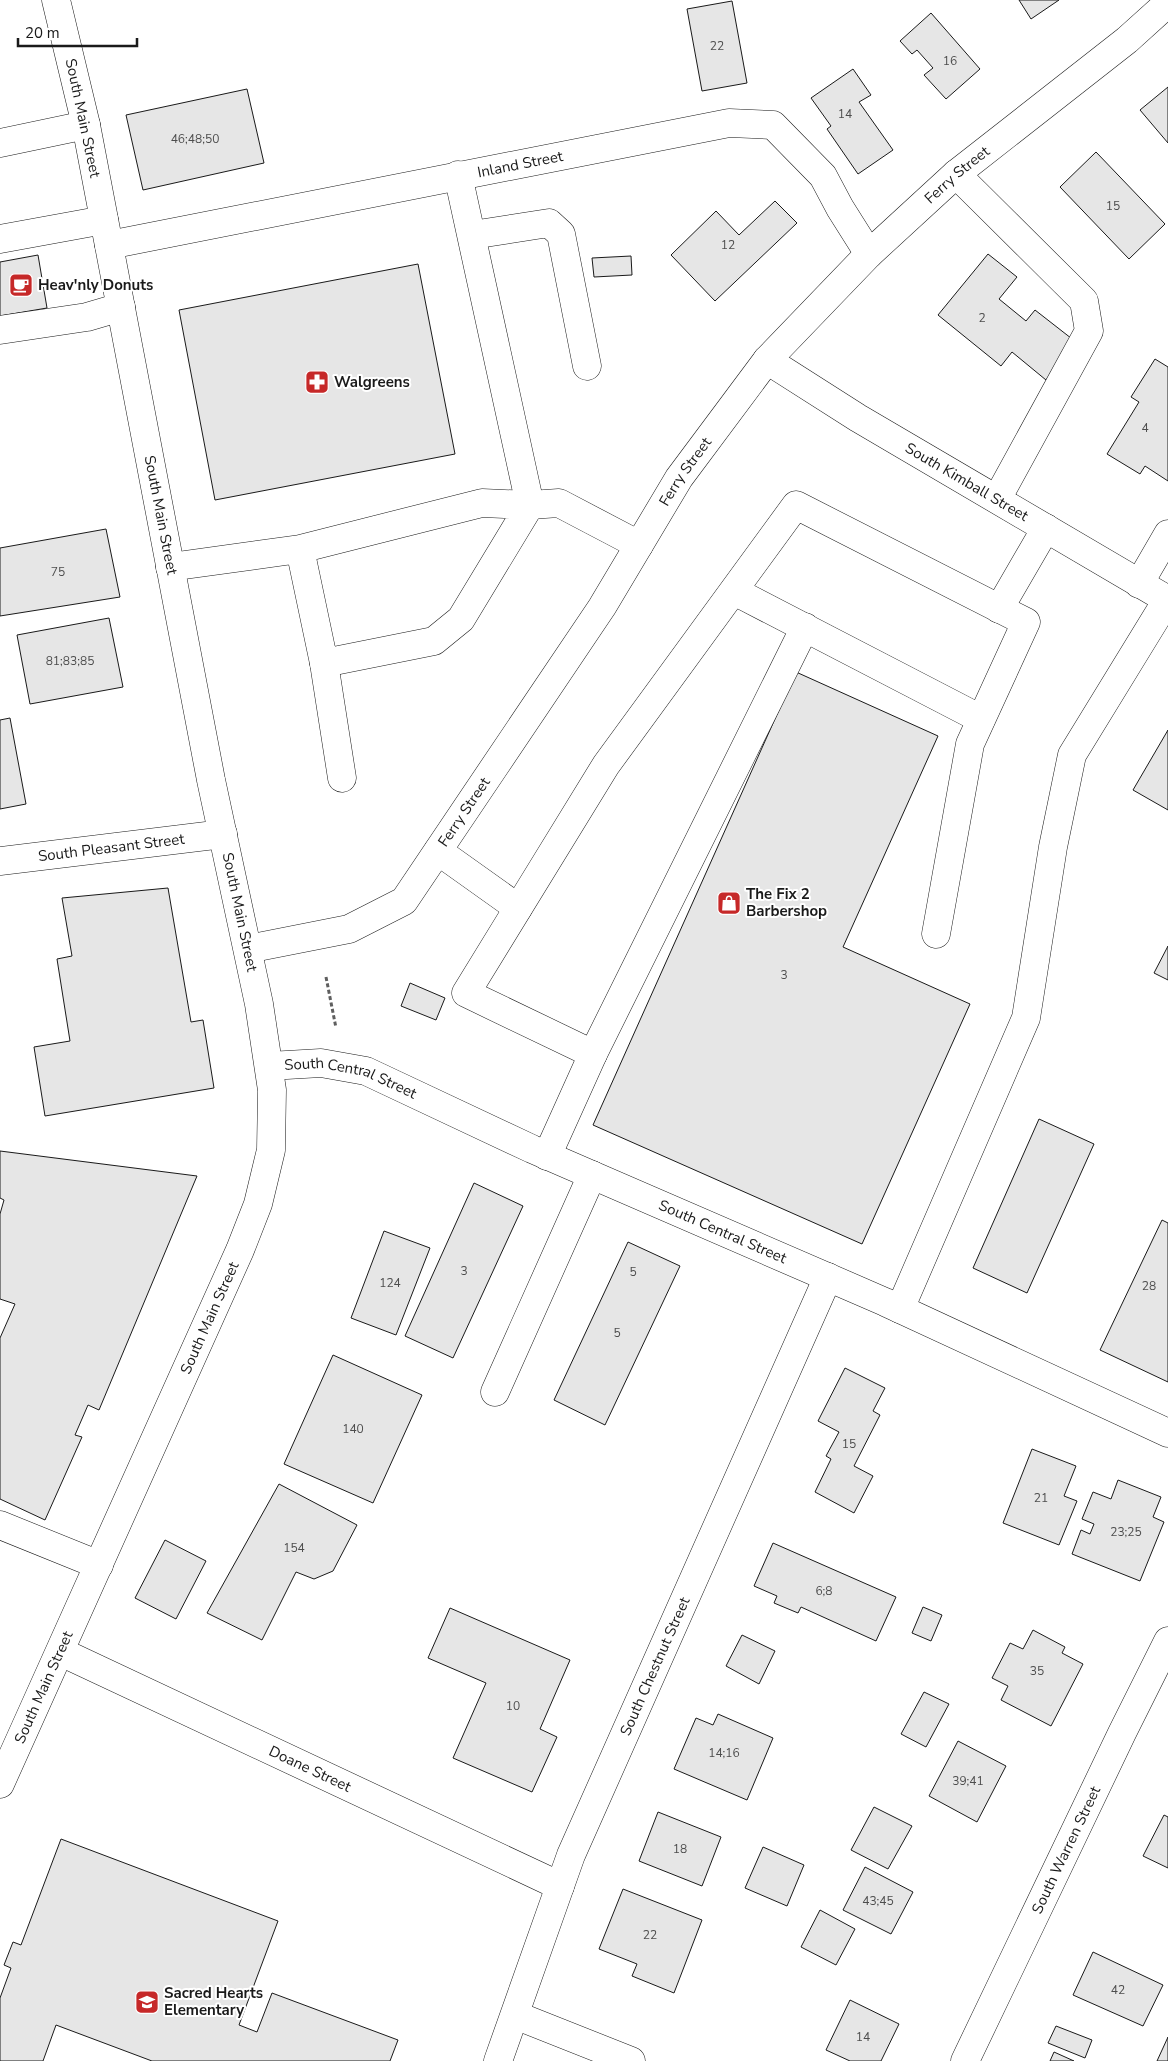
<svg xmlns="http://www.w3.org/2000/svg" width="1168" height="2061" font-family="'Nunito Sans',sans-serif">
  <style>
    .building { fill: #e6e6e6; stroke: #1a1a1a }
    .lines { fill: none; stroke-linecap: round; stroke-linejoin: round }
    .minor-casing { stroke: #1a1a1a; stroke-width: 29 }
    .major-casing { stroke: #1a1a1a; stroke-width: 29 }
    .path { stroke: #5f5f5f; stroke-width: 3; stroke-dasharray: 4 2.5; stroke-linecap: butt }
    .minor { stroke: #fff; stroke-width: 28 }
    .major { stroke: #fff; stroke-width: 28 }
    .labels { text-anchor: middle; stroke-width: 4; stroke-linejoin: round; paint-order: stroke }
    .number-label { font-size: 12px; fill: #4d4d4d }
    .street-label { font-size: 15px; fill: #1a1a1a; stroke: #fff }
    .poi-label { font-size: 15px; font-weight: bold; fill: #1a1a1a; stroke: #fff; text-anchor: start }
  </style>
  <rect width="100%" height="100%" fill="#fff"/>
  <path class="building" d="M 1019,0 L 1059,0 L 1031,19 Z
    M 732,1 L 747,83 L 702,91 L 687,9 Z
    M 931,13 L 980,69 L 946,99 L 924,75 L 933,68 L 917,50 L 912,54 L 900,41 Z
    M 853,69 L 871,95 L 859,102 L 893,150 L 858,174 L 827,129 L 831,126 L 811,98 Z
    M 1168,87 L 1168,143 L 1140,110 Z
    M 247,89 L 264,163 L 143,190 L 126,115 Z
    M 1096,152 L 1165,224 L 1129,259 L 1060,187 Z
    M 775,201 L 797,223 L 715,301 L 671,255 L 716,211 L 739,235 Z
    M 988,254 L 1017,277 L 999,299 L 1026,321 L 1035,310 L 1076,342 L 1046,380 L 1012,352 L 1001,366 L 938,315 Z
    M 38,255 L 47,308 L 0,316 L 0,262 Z
    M 631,256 L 632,275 L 594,277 L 592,258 Z
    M 418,264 L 455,454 L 215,500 L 179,310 Z
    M 1155,359 L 1168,367 L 1168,481 L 1145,466 L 1140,474 L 1107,454 L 1139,402 L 1131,397 Z
    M 106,529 L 120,597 L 0,616 L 0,548 Z
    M 109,618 L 123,687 L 30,704 L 17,635 Z
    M 796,672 L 938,736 L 843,947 L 970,1004 L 862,1244 L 593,1125 Z
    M 10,718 L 26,804 L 0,809 L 0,720 Z
    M 1168,730 L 1168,810 L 1133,790 Z
    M 168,888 L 191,1022 L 203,1020 L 214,1088 L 45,1116 L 34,1047 L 70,1041 L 57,959 L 72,956 L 62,898 Z
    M 1168,946 L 1168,980 L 1154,973 Z
    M 410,983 L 445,998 L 436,1020 L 401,1006 Z
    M 1039,1119 L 1094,1144 L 1027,1293 L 973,1268 Z
    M 0,1151 L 197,1176 L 99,1410 L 88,1405 L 75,1435 L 82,1437 L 45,1520 L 0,1499 L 0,1338 L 15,1304 L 0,1299 L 0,1214 L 4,1200 L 0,1198 Z
    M 474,1183 L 523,1206 L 453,1358 L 405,1336 Z
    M 1162,1220 L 1168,1223 L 1168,1382 L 1100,1350 Z
    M 384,1231 L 430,1248 L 396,1335 L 351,1318 Z
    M 628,1242 L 680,1266 L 605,1425 L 554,1400 Z
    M 333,1355 L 422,1395 L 373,1503 L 284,1464 Z
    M 845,1368 L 885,1388 L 873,1411 L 880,1415 L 854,1466 L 873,1476 L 854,1513 L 815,1492 L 831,1459 L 826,1456 L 839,1432 L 818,1421 Z
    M 1032,1449 L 1076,1466 L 1064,1496 L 1077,1501 L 1059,1545 L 1003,1523 Z
    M 1118,1480 L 1161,1497 L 1153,1517 L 1164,1522 L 1140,1581 L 1072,1554 L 1081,1530 L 1090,1534 L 1094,1524 L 1082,1519 L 1093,1492 L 1111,1499 Z
    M 279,1484 L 357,1525 L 333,1571 L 314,1579 L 296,1572 L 262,1640 L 207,1613 Z
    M 165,1540 L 206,1561 L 176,1619 L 135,1598 Z
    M 773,1543 L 896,1597 L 876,1641 L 801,1607 L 798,1613 L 774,1603 L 777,1596 L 754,1586 Z
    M 923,1607 L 942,1615 L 931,1641 L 912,1633 Z
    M 450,1608 L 570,1660 L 540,1729 L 557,1737 L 532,1792 L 453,1758 L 486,1683 L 428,1658 Z
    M 1033,1630 L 1065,1647 L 1062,1653 L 1083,1664 L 1051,1726 L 1001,1700 L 1008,1686 L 992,1678 L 1010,1643 L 1023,1649 Z
    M 742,1635 L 775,1651 L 759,1684 L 726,1666 Z
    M 924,1692 L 949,1704 L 926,1747 L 901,1734 Z
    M 718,1714 L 773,1738 L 747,1800 L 674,1769 L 696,1718 L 713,1725 Z
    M 958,1741 L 1006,1766 L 977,1822 L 929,1796 Z
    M 874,1807 L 912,1826 L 888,1869 L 851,1850 Z
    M 658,1812 L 721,1837 L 702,1886 L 639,1861 Z
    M 1164,1815 L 1168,1817 L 1168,1868 L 1143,1856 Z
    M 61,1839 L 278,1921 L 239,2025 L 257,2032 L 272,1993 L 398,2040 L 390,2061 L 152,2061 L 56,2025 L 43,2061 L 0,2061 L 0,1998 L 11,1968 L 4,1965 L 13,1942 L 21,1945 Z
    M 763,1847 L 804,1865 L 787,1906 L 745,1888 Z
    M 865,1867 L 913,1892 L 891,1934 L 843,1910 Z
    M 623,1889 L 702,1920 L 674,1993 L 632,1976 L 637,1964 L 599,1949 Z
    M 820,1910 L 855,1929 L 836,1965 L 801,1947 Z
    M 1093,1952 L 1163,1985 L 1143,2026 L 1073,1995 Z
    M 850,2000 L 899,2024 L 881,2061 L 850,2061 L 826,2050 Z
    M 1056,2026 L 1092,2040 L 1085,2058 L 1048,2043 Z
    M 1168,2037 L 1168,2061 L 1157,2061 Z
    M 1054,2052 L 1074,2061 L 1050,2061 Z"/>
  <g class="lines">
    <g class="minor-casing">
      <g id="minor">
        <path d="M 0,143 L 86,125"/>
        <path d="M 956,174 L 1084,301 L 1089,331 L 997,499"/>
        <path d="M 458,175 L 530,505 L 559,503 L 639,545"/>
        <path d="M 472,235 L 549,223 L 561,234 L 587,366"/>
        <path d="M 0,239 L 104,220"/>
        <path id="s1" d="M 109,245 L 729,123 L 773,125 L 823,176 L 840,208 L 869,254"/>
        <path d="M 0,330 L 87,317 L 121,307"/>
        <path id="s2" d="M 767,360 L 858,418 L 1168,600"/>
        <path d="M 170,567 L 300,549 L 324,663 L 434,641 L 461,619 L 530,505 L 482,503 L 300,549"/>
        <path d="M 1139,584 L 1168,534"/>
        <path d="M 734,591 L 981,719"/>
        <path d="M 999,609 L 1046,528"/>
        <path d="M 805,627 L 593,1054 L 466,993 L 606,765 L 796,505 L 1026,622 L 970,744 L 936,934"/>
        <path d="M 324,663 L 342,778"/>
        <path d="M 438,851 L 518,908"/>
        <path id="s3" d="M 0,861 L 223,834"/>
        <path id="s4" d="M 248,949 L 349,929 L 404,901 L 602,607 L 679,478 L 767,360 L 869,254 L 956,174 L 1127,40 L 1168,3"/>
        <path id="s5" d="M 269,1066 L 321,1063 L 366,1071 L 532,1149 L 885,1302 L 1168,1433"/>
        <path d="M 547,1156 L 593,1054"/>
        <path d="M 900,1309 L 1026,1018 L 1053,847 L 1072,755 L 1167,600"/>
        <path d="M 495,1392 L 592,1175"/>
        <path d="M 0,1525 L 99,1565"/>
        <path id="s6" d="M 61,1652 L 560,1886"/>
        <path d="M 515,2015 L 631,2061"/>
        <path id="s7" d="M 498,2061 L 571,1855 L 828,1277"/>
        <path id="s8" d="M 965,2061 L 1122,1733 L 1168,1641"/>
      </g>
    </g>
    <g class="major-casing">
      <g id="major">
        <path id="s9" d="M 0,1784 L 240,1250 L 258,1204 L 271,1150 L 272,1090 L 259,1004 L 211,780 L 86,125 L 56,0"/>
      </g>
    </g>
    <path class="path" d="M 326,977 L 336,1028"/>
    <use href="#minor" class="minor"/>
    <use href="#major" class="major"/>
  </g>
  <defs>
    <g id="cafe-square" transform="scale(1.25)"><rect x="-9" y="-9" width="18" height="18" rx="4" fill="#c62828" stroke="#fff"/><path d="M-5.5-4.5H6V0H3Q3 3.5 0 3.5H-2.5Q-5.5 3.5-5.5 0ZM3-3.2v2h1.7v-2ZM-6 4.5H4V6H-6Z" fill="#fff"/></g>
    <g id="pharmacy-square" transform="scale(1.25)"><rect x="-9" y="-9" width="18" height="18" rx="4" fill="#c62828" stroke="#fff"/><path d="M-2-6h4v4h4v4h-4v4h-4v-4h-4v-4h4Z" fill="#fff"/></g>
    <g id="shop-square" transform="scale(1.25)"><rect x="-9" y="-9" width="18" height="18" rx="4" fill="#c62828" stroke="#fff"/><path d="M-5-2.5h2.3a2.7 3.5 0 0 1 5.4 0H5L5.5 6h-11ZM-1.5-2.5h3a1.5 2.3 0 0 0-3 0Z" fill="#fff"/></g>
    <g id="school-square" transform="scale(1.25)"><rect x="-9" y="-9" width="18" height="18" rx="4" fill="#c62828" stroke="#fff"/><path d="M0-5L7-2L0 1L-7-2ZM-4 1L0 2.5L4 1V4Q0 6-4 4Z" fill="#fff"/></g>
  </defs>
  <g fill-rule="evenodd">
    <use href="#cafe-square" x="21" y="285"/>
    <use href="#pharmacy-square" x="317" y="382"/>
    <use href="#shop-square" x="729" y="903"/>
    <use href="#school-square" x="147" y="2002"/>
  </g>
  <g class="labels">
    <g class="number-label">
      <text x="717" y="50">22</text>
      <text x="950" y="65">16</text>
      <text x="845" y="118">14</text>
      <text x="195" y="143">46;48;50</text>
      <text x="1113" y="210">15</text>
      <text x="728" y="249">12</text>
      <text x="982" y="322">2</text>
      <text x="1145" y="432">4</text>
      <text x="58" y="576">75</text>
      <text x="70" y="665">81;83;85</text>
      <text x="784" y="979">3</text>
      <text x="464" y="1275">3</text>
      <text x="633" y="1276">5</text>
      <text x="390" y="1287">124</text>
      <text x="1149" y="1290">28</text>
      <text x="617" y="1337">5</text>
      <text x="353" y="1433">140</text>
      <text x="849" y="1448">15</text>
      <text x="1041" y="1502">21</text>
      <text x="1126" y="1536">23;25</text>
      <text x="294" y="1552">154</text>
      <text x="824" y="1595">6;8</text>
      <text x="1037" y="1675">35</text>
      <text x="513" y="1710">10</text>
      <text x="724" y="1757">14;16</text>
      <text x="968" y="1785">39;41</text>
      <text x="680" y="1853">18</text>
      <text x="878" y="1905">43;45</text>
      <text x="650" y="1939">22</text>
      <text x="1118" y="1994">42</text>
      <text x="863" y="2041">14</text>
    </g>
    <g class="street-label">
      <text transform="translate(83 118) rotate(78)" y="5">South Main Street</text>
      <text dy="5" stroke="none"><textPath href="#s1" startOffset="419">Inland Street</textPath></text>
      <text dy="5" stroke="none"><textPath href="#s4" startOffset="1082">Ferry Street</textPath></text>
      <text dy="5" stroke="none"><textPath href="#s4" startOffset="678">Ferry Street</textPath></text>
      <text dy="5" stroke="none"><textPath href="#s2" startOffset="234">South Kimball Street</textPath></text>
      <text transform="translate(161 515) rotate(79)" y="5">South Main Street</text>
      <text dy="5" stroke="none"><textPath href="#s4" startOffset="272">Ferry Street</textPath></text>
      <text dy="5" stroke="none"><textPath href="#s3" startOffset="112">South Pleasant Street</textPath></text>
      <text transform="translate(240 912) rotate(78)" y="5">South Main Street</text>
      <text dy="5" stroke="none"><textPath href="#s5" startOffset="84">South Central Street</textPath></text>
      <text dy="5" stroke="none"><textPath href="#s5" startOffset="489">South Central Street</textPath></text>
      <text dy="5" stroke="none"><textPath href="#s9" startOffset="511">South Main Street</textPath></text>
      <text dy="5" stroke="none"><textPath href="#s7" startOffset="425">South Chestnut Street</textPath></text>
      <text dy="5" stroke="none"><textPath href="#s9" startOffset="106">South Main Street</textPath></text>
      <text dy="5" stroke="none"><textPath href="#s6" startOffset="275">Doane Street</textPath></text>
      <text dy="5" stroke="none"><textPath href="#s8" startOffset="234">South Warren Street</textPath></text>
    </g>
    <g class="poi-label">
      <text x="38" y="290">Heav'nly Donuts</text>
      <text x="334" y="387">Walgreens</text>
      <text x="746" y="899">The Fix 2<tspan x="746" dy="17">Barbershop</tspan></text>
      <text x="164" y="1998">Sacred Hearts<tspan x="164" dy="17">Elementary</tspan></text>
    </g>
  </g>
  <path d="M18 38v8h119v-8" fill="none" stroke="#1a1a1a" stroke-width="2.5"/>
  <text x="25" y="38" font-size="15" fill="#1a1a1a" stroke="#ffffff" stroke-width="4" paint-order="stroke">20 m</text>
</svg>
